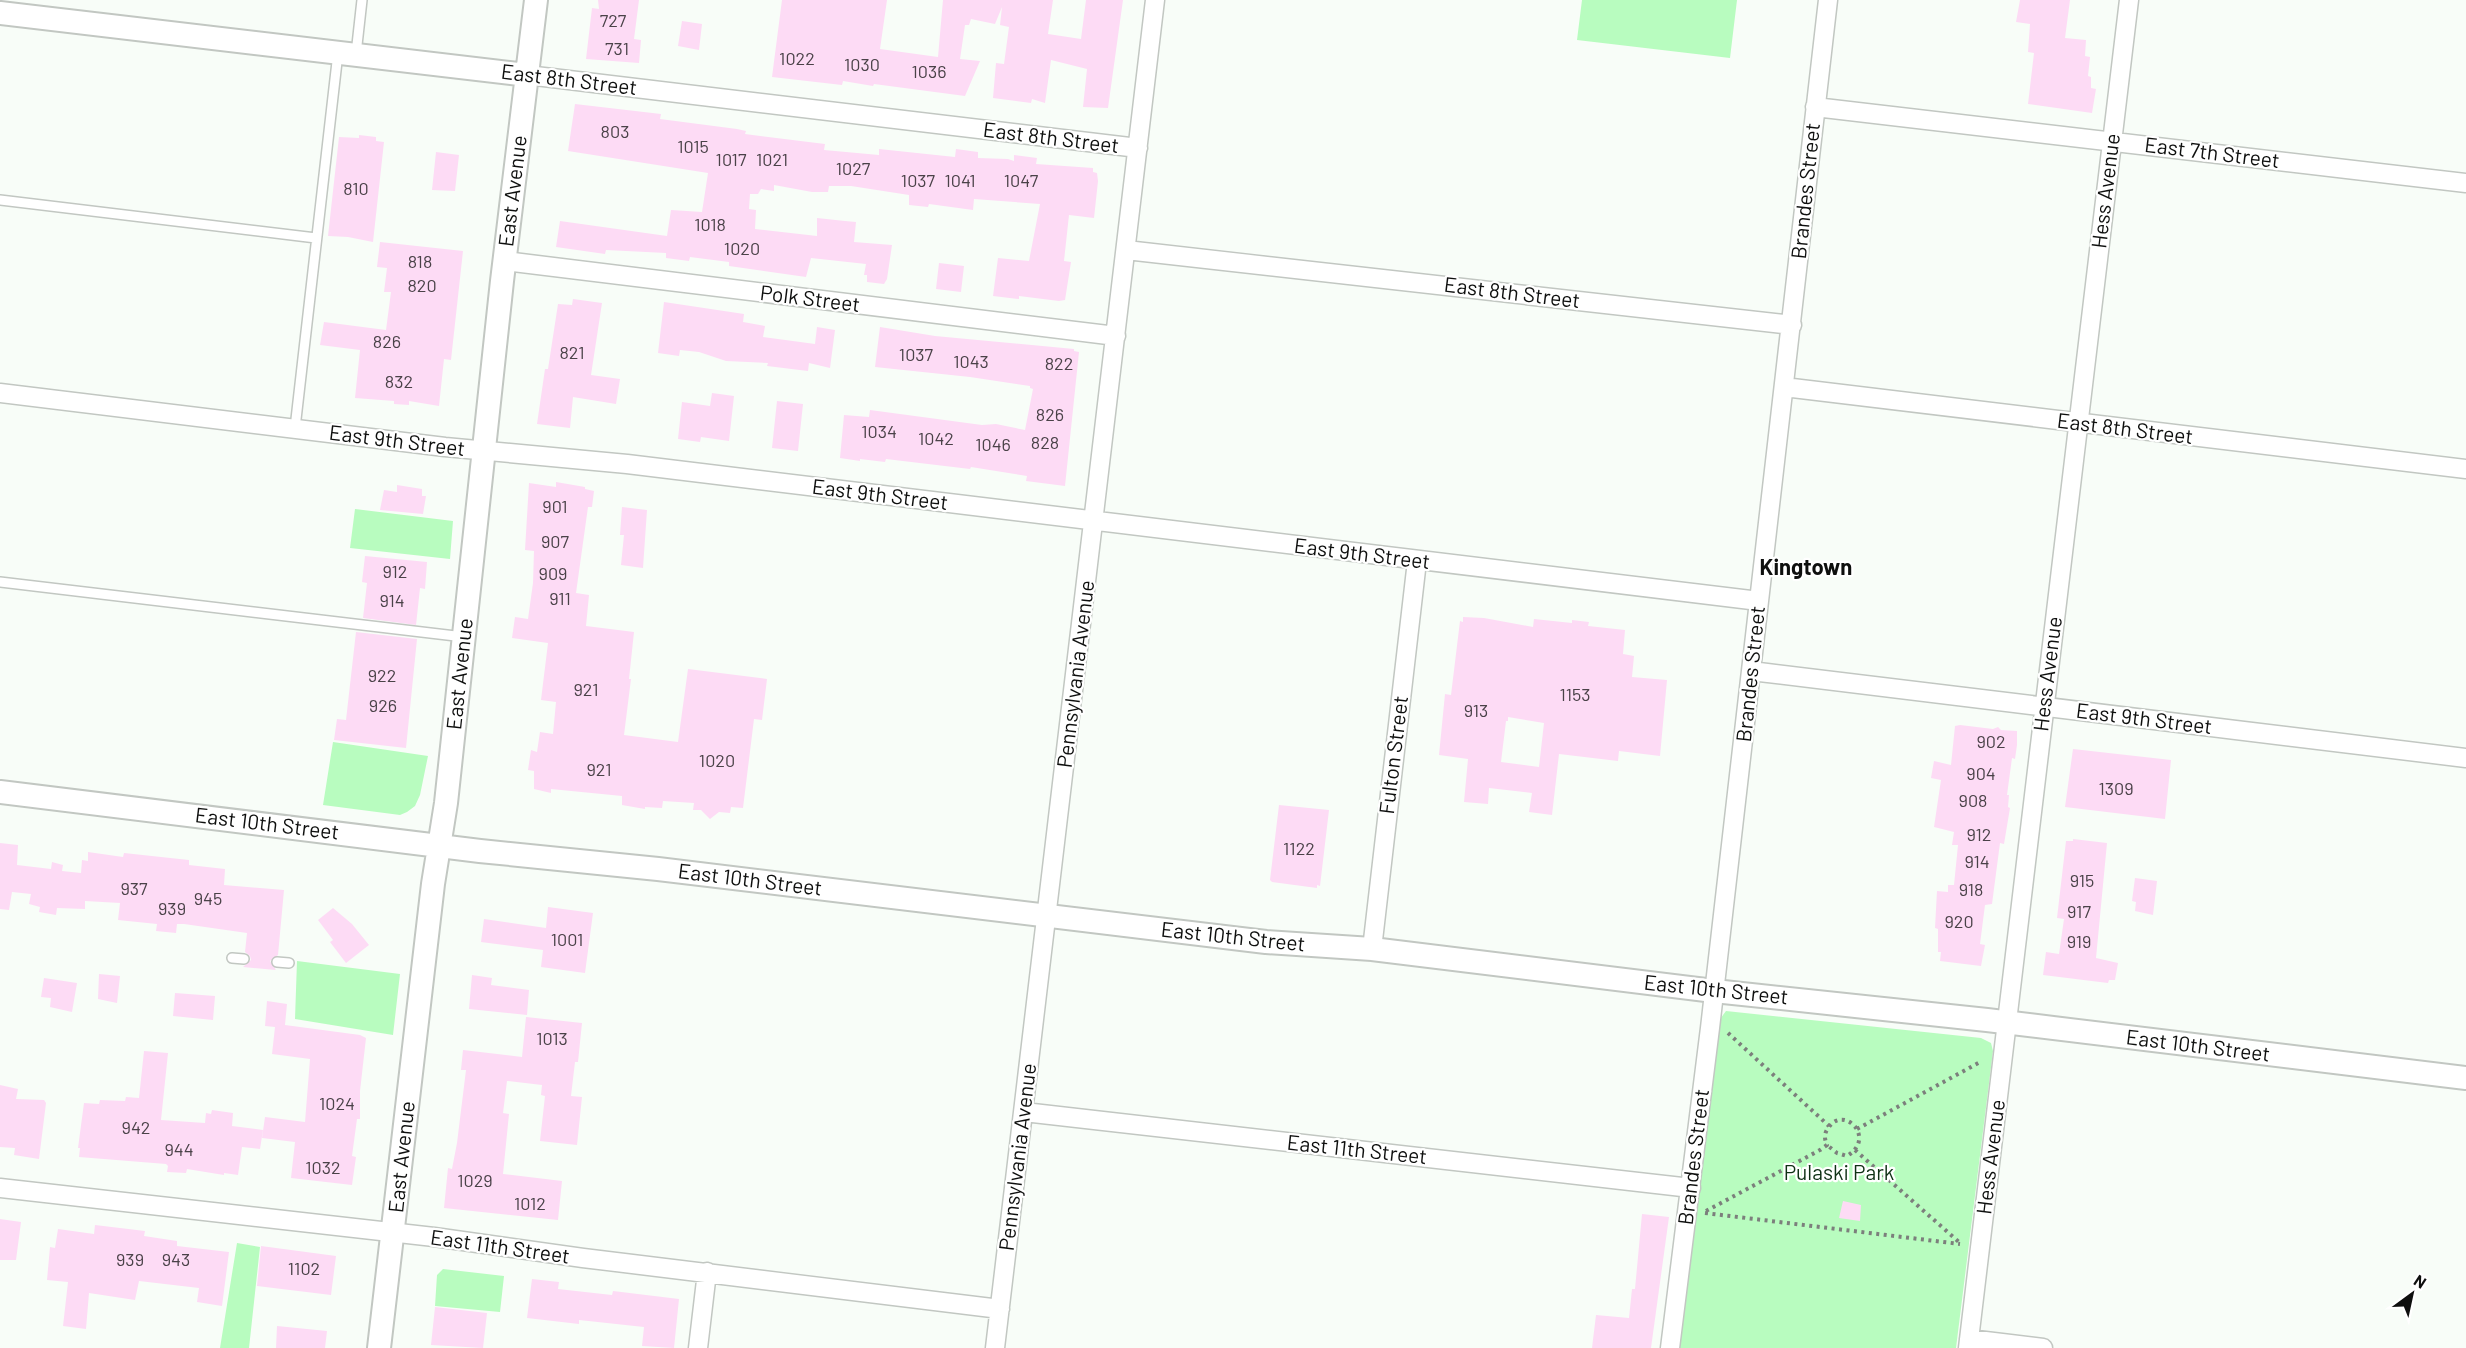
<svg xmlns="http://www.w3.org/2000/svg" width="2466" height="1348" font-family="Barlow,sans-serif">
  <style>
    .green { fill: #b8fcbf }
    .building { fill: #fddbf5; fill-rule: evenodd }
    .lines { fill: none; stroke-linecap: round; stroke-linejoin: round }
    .service-casing { stroke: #c2c7c2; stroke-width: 12 }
    .minor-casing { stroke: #c2c7c2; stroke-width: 21 }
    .tertiary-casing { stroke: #c2c7c2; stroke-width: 26 }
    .path { stroke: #7c7f7c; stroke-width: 4; stroke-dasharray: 3 4.5; stroke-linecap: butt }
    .service { stroke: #fff; stroke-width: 9 }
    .minor { stroke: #fff; stroke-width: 18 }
    .tertiary { stroke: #fff; stroke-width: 22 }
    .labels { text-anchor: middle; stroke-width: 4.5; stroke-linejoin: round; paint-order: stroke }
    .number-label { font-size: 18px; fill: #4a4248 }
    .street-label { font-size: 21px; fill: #0e0f0e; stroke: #fff }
    .park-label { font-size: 21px; fill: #0f3115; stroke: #fff }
    .neighbourhood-label { font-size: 22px; font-weight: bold; fill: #0e0f0e; stroke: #fff }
  </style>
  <rect width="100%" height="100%" fill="#f8fdf8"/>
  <path class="green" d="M 1582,0 L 1737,0 L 1730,58 L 1577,40 Z
    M 355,509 L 453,521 L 450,559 L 350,548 Z
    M 333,742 L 428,756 L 420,795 L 415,806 L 407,812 L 400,815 L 323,805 Z
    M 297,961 L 400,974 L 393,1035 L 295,1019 Z
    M 1726,1011 L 1981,1038 L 1991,1043 L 1993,1051 L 1956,1348 L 1679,1348 L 1720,1019 Z
    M 237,1243 L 260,1247 L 249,1348 L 220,1348 Z
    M 443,1269 L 504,1276 L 500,1312 L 435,1306 L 437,1275 Z"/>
  <path class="building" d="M 598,0 L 639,0 L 634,39 L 641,40 L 639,63 L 586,59 L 592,8 L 599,9 Z
    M 782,0 L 887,0 L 880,49 L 938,57 L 943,0 L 1053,0 L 1048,34 L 1081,39 L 1086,0 L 1123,0 L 1108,108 L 1083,107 L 1087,69 L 1051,60 L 1045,103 L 1032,99 L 1031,103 L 993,98 L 996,63 L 1004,64 L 1009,27 L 1000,25 L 1002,7 L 995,24 L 971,19 L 969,25 L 965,25 L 960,59 L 980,61 L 965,96 L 874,84 L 873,86 L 843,81 L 842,85 L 772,77 Z
    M 2020,0 L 2070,0 L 2065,38 L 2086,40 L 2085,56 L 2090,57 L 2088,76 L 2091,77 L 2091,88 L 2096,89 L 2092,113 L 2028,104 L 2034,53 L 2028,52 L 2030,24 L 2016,22 Z
    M 682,21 L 702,24 L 699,50 L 678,46 Z
    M 575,104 L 661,114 L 660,119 L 737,129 L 746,131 L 745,134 L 825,144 L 824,150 L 879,155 L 879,149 L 955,157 L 956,149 L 978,152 L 978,158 L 1008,159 L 1014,161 L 1014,155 L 1037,158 L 1036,164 L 1093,168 L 1093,172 L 1097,173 L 1098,181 L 1094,218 L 1069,215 L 1064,261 L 1071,262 L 1065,300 L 1059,301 L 1019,296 L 1019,299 L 993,296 L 998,258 L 1029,261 L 1040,204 L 974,199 L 973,210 L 929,204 L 928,207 L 909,205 L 909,195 L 851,186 L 829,186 L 828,192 L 812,192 L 774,185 L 774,191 L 761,189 L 758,194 L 750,194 L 749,209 L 756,210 L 755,229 L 817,236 L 817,218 L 845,221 L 856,222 L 854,242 L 892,245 L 887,279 L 884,284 L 867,282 L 867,275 L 864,275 L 866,264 L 811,258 L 806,277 L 729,266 L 729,262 L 690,257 L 689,261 L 666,258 L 666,253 L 606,250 L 605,254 L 556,247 L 560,221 L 667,236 L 671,210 L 702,212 L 708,173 L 568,151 Z
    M 359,135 L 376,137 L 376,141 L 384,142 L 373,242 L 348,237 L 328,236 L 339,137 L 359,138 Z
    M 436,152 L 459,155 L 455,191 L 432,190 Z
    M 380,242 L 463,251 L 451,360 L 444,359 L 439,406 L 409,401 L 409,405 L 394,404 L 394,401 L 355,398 L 360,350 L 320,345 L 324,322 L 386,330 L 391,292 L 384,292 L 387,268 L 377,267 Z
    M 939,263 L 964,266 L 961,292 L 936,289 Z
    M 573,299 L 602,303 L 591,375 L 620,379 L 616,404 L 573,397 L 570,428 L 537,424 L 545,369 L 548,369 L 558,304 L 572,305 Z
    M 664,302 L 744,314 L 743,322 L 765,326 L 763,337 L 815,344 L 817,327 L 835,330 L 830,368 L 809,363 L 808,371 L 767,366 L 768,363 L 726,361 L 699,352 L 680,350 L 679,356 L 658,353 Z
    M 880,327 L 935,336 L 1074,349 L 1074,351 L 1079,352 L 1065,486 L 1026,481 L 1027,476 L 971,467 L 970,469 L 886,459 L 885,462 L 860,459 L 860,461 L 840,458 L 844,415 L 869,417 L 870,410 L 982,425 L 996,424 L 1025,430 L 1033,389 L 1030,388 L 1030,386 L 970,377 L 875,367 Z
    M 712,393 L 734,396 L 729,441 L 701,437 L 700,442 L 678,439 L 682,402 L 710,406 Z
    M 777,401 L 803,404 L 798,451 L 772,448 Z
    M 556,482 L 585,487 L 585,489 L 594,491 L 592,507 L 588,507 L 576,593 L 589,595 L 586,626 L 634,632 L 629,679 L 631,679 L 624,735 L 678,742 L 688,669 L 767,679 L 762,720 L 754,719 L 743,808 L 731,807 L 730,813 L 719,812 L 710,819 L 701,810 L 693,810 L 694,803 L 663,801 L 662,808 L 645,807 L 645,809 L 622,805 L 622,796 L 551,789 L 551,793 L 534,789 L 534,771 L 528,770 L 531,750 L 537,752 L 540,732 L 553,734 L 556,702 L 541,700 L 548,643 L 512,638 L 515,617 L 528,619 L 533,583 L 534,551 L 525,550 L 529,483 L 556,487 Z
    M 397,485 L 422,489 L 422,496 L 426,496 L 423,514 L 380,510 L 384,490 L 397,492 Z
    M 622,507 L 647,510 L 643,568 L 621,565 L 624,535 L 620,535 Z
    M 365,556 L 427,562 L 425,589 L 420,588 L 416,625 L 363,618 L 367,583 L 362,582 Z
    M 1463,617 L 1484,618 L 1533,627 L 1534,619 L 1572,623 L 1572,620 L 1589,622 L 1588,626 L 1625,630 L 1623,654 L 1634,656 L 1632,677 L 1667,680 L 1660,756 L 1619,751 L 1618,761 L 1559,754 L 1552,815 L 1529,812 L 1532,793 L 1489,788 L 1488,804 L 1464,802 L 1468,759 L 1439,755 L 1445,694 L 1451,695 L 1460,621 L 1463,622 ZM 1508,717 L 1544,723 L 1539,767 L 1501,762 L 1506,721 L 1508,721 Z
    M 356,632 L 417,639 L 406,748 L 334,740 L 337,719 L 346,720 Z
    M 1960,725 L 1993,729 L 1998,727 L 2001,730 L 2017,731 L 2017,745 L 2015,759 L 2012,758 L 2007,795 L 2009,795 L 2008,807 L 2010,808 L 2004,844 L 2000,843 L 1992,904 L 1985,905 L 1980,944 L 1985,945 L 1981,966 L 1940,961 L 1941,952 L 1938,952 L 1938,929 L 1935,928 L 1937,891 L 1948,892 L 1948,885 L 1954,885 L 1958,845 L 1952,845 L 1954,832 L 1934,827 L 1941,780 L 1931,778 L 1934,761 L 1951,765 L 1955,726 Z
    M 2073,749 L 2171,760 L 2165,819 L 2065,807 Z
    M 1279,805 L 1329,810 L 1320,886 L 1317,885 L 1317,888 L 1272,882 L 1270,880 Z
    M 2073,839 L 2107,843 L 2096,958 L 2118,963 L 2115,980 L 2109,980 L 2108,983 L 2043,975 L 2046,952 L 2059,954 L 2064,919 L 2057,918 L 2066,841 L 2073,841 Z
    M 0,843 L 18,845 L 17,865 L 51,869 L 52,862 L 63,865 L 62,871 L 81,873 L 82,860 L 88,861 L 88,852 L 123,857 L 124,853 L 189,860 L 189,865 L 225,869 L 224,885 L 284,890 L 278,955 L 270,961 L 276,970 L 243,967 L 251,960 L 250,956 L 245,952 L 247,933 L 184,924 L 177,924 L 176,933 L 156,931 L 157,924 L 118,920 L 120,903 L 85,901 L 85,909 L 57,908 L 56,915 L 39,912 L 40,907 L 29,904 L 31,894 L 12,892 L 9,910 L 0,909 Z
    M 2135,878 L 2157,881 L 2153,915 L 2135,911 L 2136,902 L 2132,901 Z
    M 548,907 L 593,913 L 585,973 L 541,967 L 543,950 L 481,942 L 484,919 L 546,928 Z
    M 333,908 L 352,924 L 369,945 L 346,963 L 330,942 L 333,940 L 318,920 Z
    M 99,974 L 120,976 L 117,1003 L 98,999 Z
    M 472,975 L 492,978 L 491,985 L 529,990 L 527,1015 L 469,1009 Z
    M 44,978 L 77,983 L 72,1012 L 50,1007 L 51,998 L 41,997 Z
    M 175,993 L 215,996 L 213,1020 L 173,1016 Z
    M 267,1001 L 287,1004 L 285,1025 L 360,1035 L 366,1038 L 360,1091 L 360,1119 L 357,1119 L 352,1156 L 356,1157 L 352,1185 L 291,1178 L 295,1142 L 262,1138 L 265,1117 L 305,1122 L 310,1059 L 272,1054 L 275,1027 L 265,1026 Z
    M 526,1017 L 582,1023 L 578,1062 L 575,1062 L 571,1096 L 582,1097 L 577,1145 L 540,1141 L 545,1096 L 541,1095 L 542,1085 L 507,1081 L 503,1113 L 509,1114 L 503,1174 L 562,1181 L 558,1220 L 444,1208 L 448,1168 L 452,1169 L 457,1143 L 466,1070 L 461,1070 L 463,1050 L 522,1057 Z
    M 144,1051 L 168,1053 L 161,1120 L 205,1123 L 206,1113 L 211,1114 L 212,1110 L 233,1113 L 232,1126 L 263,1130 L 260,1149 L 242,1147 L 238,1175 L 224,1173 L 224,1175 L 187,1169 L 186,1173 L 167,1172 L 168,1166 L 166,1164 L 79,1157 L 80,1148 L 78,1148 L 84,1103 L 99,1104 L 100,1100 L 125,1101 L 126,1097 L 139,1098 Z
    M 0,1085 L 18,1089 L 16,1099 L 44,1100 L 46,1103 L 39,1159 L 14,1155 L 15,1148 L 0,1147 Z
    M 1843,1201 L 1861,1205 L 1860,1221 L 1839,1218 Z
    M 1642,1214 L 1669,1217 L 1651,1348 L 1592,1348 L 1596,1315 L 1629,1318 L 1632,1289 L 1635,1289 Z
    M 0,1219 L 21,1222 L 16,1260 L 0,1260 Z
    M 95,1225 L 145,1231 L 144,1236 L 177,1241 L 177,1246 L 229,1252 L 222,1306 L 197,1302 L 199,1288 L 139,1281 L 135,1300 L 89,1293 L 86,1329 L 63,1326 L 68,1282 L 47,1280 L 50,1247 L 55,1248 L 58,1229 L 94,1234 Z
    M 261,1246 L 336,1256 L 331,1295 L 257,1286 Z
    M 532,1279 L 559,1282 L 558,1289 L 612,1295 L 613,1291 L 679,1299 L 674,1348 L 642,1346 L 644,1327 L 579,1320 L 579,1324 L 527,1318 Z
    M 435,1307 L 487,1313 L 483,1348 L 431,1345 Z
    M 277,1326 L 327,1331 L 325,1348 L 276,1348 Z"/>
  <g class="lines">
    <g class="service-casing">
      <path id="service" d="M 356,54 L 362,0
        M 0,200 L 316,238
        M 295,428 L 338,53
        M 0,582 L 464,637
        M 232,958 L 244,959
        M 277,962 L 289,963"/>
    </g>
    <g class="minor-casing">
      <path id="minor" d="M 527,75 L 1138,148
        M 1815,107 L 2466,183
        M 1126,250 L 1792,325
        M 505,261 L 1116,336
        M 1784,387 L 2466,469
        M 0,393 L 445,447 L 627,464 L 1759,601
        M 1751,671 L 2466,758
        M 1372,949 L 1417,561
        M 1024,1112 L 1691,1188
        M 0,1188 L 434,1237 L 583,1258 L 1000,1309
        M 1969,1339 L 2043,1348
        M 698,1348 L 707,1272
        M 995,1348 L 1155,0
        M 1670,1348 L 1710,1028 L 1828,0
        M 1968,1348 L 2129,0"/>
    </g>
    <g class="tertiary-casing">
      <path id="tertiary" d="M 0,13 L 527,75
        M 0,792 L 480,851 L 658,869 L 1266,942 L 1372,949 L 1714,991 L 1987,1020 L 2466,1078
        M 379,1348 L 433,884 L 446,803 L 502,281 L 536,0"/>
    </g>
    <path class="path" d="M 1728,1033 L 1829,1126
      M 1857,1129 L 1982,1061
      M 1855,1150 L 1960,1243
      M 1706,1211 L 1820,1150 L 1827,1145 C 1824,1138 1824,1133 1829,1127 C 1844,1105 1877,1138 1847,1156 L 1837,1153 L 1827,1145
      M 1705,1213 L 1960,1244"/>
    <use href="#service" class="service"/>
    <use href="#minor" class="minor"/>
    <use href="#tertiary" class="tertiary"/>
  </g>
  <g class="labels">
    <g class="number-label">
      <text x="613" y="27">727</text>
      <text x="617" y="55">731</text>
      <text x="797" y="65">1022</text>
      <text x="862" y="71">1030</text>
      <text x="929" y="78">1036</text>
      <text x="615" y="138">803</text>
      <text x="693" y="153">1015</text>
      <text x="731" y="166">1017</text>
      <text x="772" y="166">1021</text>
      <text x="853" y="175">1027</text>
      <text x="918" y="187">1037</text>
      <text x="960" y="187">1041</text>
      <text x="1021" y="187">1047</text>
      <text x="356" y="195">810</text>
      <text x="710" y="231">1018</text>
      <text x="742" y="255">1020</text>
      <text x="420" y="268">818</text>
      <text x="422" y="292">820</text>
      <text x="387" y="348">826</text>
      <text x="572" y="359">821</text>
      <text x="916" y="361">1037</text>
      <text x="971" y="368">1043</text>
      <text x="1059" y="370">822</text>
      <text x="399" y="388">832</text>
      <text x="1050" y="421">826</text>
      <text x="879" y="438">1034</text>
      <text x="936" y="445">1042</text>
      <text x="1045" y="449">828</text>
      <text x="993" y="451">1046</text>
      <text x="555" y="513">901</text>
      <text x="555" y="548">907</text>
      <text x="395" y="578">912</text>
      <text x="553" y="580">909</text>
      <text x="560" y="605">911</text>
      <text x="392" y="607">914</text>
      <text x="382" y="682">922</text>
      <text x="586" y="696">921</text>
      <text x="1575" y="701">1153</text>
      <text x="383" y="712">926</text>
      <text x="1476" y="717">913</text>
      <text x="1991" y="748">902</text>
      <text x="717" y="767">1020</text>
      <text x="599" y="776">921</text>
      <text x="1981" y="780">904</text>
      <text x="2116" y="795">1309</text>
      <text x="1973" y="807">908</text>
      <text x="1979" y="841">912</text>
      <text x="1299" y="855">1122</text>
      <text x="1977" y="868">914</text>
      <text x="2082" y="887">915</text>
      <text x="134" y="895">937</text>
      <text x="1971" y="896">918</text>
      <text x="208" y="905">945</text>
      <text x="172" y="915">939</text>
      <text x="2079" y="918">917</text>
      <text x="1959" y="928">920</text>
      <text x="567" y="946">1001</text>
      <text x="2079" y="948">919</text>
      <text x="552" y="1045">1013</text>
      <text x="337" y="1110">1024</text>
      <text x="136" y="1134">942</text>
      <text x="179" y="1156">944</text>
      <text x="323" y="1174">1032</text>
      <text x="475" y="1187">1029</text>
      <text x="530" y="1210">1012</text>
      <text x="130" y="1266">939</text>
      <text x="176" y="1266">943</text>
      <text x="304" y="1275">1102</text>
    </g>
    <g class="street-label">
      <text transform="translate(569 80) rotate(7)" y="7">East 8th Street</text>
      <text transform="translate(1051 138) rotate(7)" y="7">East 8th Street</text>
      <text transform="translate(2212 153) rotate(7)" y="7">East 7th Street</text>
      <text transform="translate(513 191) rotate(-83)" y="7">East Avenue</text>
      <text transform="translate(1806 191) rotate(-84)" y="7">Brandes Street</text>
      <text transform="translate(2106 191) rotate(-83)" y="7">Hess Avenue</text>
      <text transform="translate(1512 293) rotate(7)" y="7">East 8th Street</text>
      <text transform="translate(810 299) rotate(7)" y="7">Polk Street</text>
      <text transform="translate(2125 429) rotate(7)" y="7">East 8th Street</text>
      <text transform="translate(397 441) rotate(7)" y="7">East 9th Street</text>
      <text transform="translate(880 495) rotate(7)" y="7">East 9th Street</text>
      <text transform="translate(1362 554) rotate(7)" y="7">East 9th Street</text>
      <text transform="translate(460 674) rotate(-84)" y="7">East Avenue</text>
      <text transform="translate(1076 674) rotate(-83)" y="7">Pennsylvania Avenue</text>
      <text transform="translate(1751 674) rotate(-84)" y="7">Brandes Street</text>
      <text transform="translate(2048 674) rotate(-83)" y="7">Hess Avenue</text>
      <text transform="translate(2144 719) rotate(7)" y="7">East 9th Street</text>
      <text transform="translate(1394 755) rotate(-83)" y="7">Fulton Street</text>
      <text transform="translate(267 824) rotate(7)" y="7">East 10th Street</text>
      <text transform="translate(750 880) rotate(7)" y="7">East 10th Street</text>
      <text transform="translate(1233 937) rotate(6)" y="7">East 10th Street</text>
      <text transform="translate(1716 990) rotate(6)" y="7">East 10th Street</text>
      <text transform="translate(2198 1046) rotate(7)" y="7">East 10th Street</text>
      <text transform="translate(1357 1150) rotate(6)" y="7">East 11th Street</text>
      <text transform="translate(402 1157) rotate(-84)" y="7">East Avenue</text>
      <text transform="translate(1018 1157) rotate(-83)" y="7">Pennsylvania Avenue</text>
      <text transform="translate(1694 1157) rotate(-83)" y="7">Brandes Street</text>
      <text transform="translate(1991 1157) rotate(-83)" y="7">Hess Avenue</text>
      <text transform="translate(500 1247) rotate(8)" y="7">East 11th Street</text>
    </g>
    <g class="park-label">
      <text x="1839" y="1180">Pulaski Park</text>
    </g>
    <g class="neighbourhood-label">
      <text x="1806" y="575">Kingtown</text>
    </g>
  </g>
  <g transform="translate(2412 1294) rotate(33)" stroke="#ffffff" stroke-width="4.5" paint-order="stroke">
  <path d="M0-4.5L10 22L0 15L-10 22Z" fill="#0e0f0e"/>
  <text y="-9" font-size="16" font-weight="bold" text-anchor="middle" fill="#0e0f0e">N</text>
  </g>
</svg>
